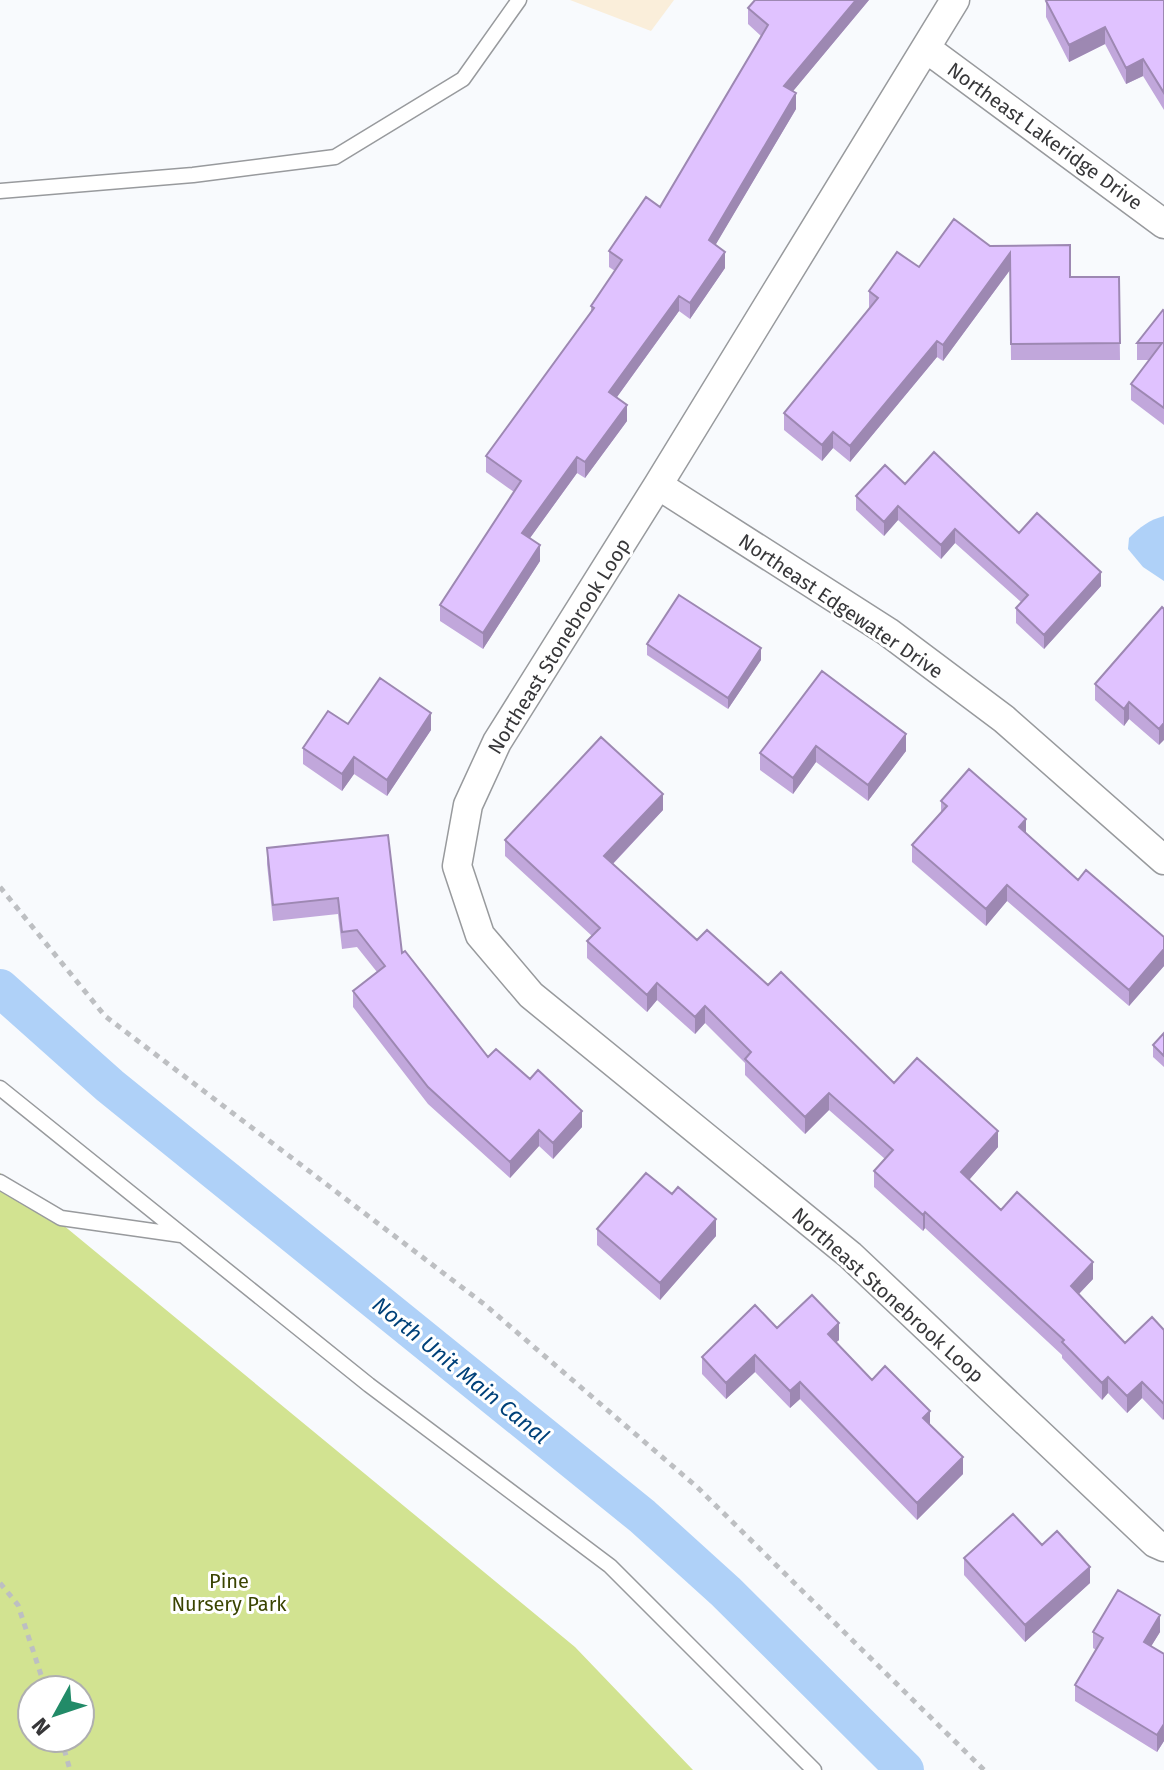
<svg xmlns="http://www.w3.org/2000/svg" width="1164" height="1770" font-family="'Fira Sans',sans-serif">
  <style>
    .education { fill: #faeeda }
    .green { fill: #d2e391; fill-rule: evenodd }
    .water { fill: #afd1f8 }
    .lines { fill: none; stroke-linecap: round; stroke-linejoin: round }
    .canal { stroke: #afd1f8; stroke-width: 38 }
    .service-casing { stroke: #989a9d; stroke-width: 17 }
    .minor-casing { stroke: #989a9d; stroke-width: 31 }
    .path { stroke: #bdbfc2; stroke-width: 5; stroke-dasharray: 6 6; stroke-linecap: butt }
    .service { stroke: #fff; stroke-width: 14 }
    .minor { stroke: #fff; stroke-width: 28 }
    .wall { fill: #c1a7db }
    .shaded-wall { fill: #9d88b2 }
    .building { fill: #e0c2ff; stroke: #9d88b2; stroke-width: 2 }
    .labels { text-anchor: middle; stroke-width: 6; stroke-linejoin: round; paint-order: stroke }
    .street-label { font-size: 20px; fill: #373739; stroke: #fff }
    .park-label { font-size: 20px; fill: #3a4401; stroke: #fff }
    .water-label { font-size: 22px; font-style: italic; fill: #004179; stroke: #fff }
  </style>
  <rect width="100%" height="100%" fill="#f8fafd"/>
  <path class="education" d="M 570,0 L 674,0 L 651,31 Z"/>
  <path class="green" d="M 0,1173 L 575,1647 L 693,1770 L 0,1770 ZM 32,1690 L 80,1690 L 80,1738 L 32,1738 Z"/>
  <path class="water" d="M 1164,516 L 1164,581 L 1143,567 L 1128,549 L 1129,538 C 1140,527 1149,520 1164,516 Z"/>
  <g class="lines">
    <path class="canal" d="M 0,988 L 110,1086 L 642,1516 L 726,1592 L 905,1770"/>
    <g class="service-casing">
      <path id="service" d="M 0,191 L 193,175 L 335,157 L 463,79 L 519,0
        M 0,1088 L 369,1385 L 610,1566 L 814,1770
        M 0,1182 L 61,1218 L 181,1235"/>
    </g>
    <g class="minor-casing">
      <path id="minor" d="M 955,0 L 658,485 L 497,742 L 468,805 L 457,866 L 480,935 L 531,995 L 850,1255 L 1155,1543 L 1164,1547
        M 927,49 L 1164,224
        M 658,485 L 888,632 L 1004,719 L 1164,860"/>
    </g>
    <path class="path" d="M 0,887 L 105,1016 L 484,1304 L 697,1487 L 984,1770
      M 0,1583 L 18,1605 L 46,1690
      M 61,1738 L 70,1770"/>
    <use href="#service" class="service"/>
    <use href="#minor" class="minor"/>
  </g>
  <path class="wall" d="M 869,0 L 793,91 L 796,109 L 715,245 L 725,268 L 690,319 L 679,311 L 617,397 L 627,421 L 585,478 L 577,473 L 530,538 L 540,561 L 483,649 L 440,621 L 440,605 L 514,492 L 486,472 L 486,456 L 591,313 L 591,306 L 615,271 L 609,267 L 609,251 L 660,207 L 761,36 L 748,24 L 748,8 Z
    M 1164,0 L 1164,110 L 1143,76 L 1126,84 L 1105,44 L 1069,62 L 1046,17 L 1046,1 Z
    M 990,246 L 1070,277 L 1119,277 L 1120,360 L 1011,360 L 1010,270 L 943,361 L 937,357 L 850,462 L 833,448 L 822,461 L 784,430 L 784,413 L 870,308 L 869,307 L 869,291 L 919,267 Z
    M 1164,311 L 1164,425 L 1131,400 L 1131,384 L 1149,360 L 1137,360 L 1137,343 Z
    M 905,484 L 1019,533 L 1101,586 L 1044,649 L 1016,623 L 1016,608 L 1021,602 L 955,543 L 941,559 L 898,520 L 884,536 L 856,510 L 856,496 Z
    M 1162,607 L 1159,745 L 1129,719 L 1124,726 L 1095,700 L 1095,684 Z
    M 647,644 L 761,660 L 728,709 L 647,655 Z
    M 822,671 L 906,751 L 868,801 L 816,762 L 793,794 L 760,770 L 760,753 Z
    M 348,724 L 431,730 L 387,796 L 354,774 L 342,791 L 303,764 L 303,748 Z
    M 941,801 L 1026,833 L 1078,880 L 1164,937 L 1164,966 L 1129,1006 L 1007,901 L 986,926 L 912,862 L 912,845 L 941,812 Z
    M 663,810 L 613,864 L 697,940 L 768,985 L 894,1083 L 998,1147 L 969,1180 L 1001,1210 L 1093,1279 L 1079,1294 L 1125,1343 L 1164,1330 L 1163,1420 L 1142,1398 L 1127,1413 L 1108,1393 L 1102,1400 L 1062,1358 L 1062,1355 L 925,1228 L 923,1231 L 874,1187 L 874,1171 L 885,1159 L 829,1110 L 805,1134 L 745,1075 L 745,1063 L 705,1023 L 695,1034 L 657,1000 L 647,1012 L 587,958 L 587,941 L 592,936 L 505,856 L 505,840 Z
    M 388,835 L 402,953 L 488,1057 L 582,1127 L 553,1159 L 539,1146 L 510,1178 L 428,1104 L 353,1007 L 353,991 L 377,972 L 357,947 L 342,949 L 338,914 L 273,921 L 267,864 L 267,848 Z
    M 1164,1033 L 1164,1067 L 1153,1057 L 1153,1045 Z
    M 597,1229 L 716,1236 L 660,1300 L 597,1245 Z
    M 777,1328 L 839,1340 L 836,1342 L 872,1380 L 930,1425 L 963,1474 L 917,1520 L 800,1399 L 790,1408 L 755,1372 L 726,1399 L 702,1374 L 702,1357 Z
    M 1042,1545 L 1090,1583 L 1025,1642 L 964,1575 L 964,1558 Z
    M 1093,1632 L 1160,1632 L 1151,1646 L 1164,1654 L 1164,1741 L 1157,1752 L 1075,1701 L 1075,1685 L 1096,1650 L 1093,1648 Z"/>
  <path class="shaded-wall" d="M 856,0 L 869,0 L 784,102 L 784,86 Z
    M 1105,27 L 1105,44 L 1069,62 L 1069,45 Z
    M 1143,59 L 1143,76 L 1126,84 L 1126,68 Z
    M 796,93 L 796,109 L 709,256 L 709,240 Z
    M 725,252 L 725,268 L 690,319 L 690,303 Z
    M 1010,253 L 1010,270 L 943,361 L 943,345 Z
    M 679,296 L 679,311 L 609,408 L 609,392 Z
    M 937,341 L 937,357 L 850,462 L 850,446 Z
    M 627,405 L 627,421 L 585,478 L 585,462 Z
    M 833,432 L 833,448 L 822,461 L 822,445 Z
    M 577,457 L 577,473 L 522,549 L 522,533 Z
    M 898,506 L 898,520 L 884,536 L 884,522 Z
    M 955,529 L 955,543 L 941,559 L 941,545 Z
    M 540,545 L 540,561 L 483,649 L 483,633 Z
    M 1101,572 L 1101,586 L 1044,649 L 1044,635 Z
    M 761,648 L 761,660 L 728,709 L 728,698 Z
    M 1129,702 L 1129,719 L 1124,726 L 1124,709 Z
    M 431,713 L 431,730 L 387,796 L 387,780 Z
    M 1164,723 L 1164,740 L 1159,745 L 1159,729 Z
    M 906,734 L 906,751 L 868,801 L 868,785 Z
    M 816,746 L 816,762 L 793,794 L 793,778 Z
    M 354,757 L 354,774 L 342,791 L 342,774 Z
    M 663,794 L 663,810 L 604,873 L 604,856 Z
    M 1026,819 L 1026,835 L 1019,827 Z
    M 1007,885 L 1007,901 L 986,926 L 986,909 Z
    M 1164,949 L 1164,966 L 1129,1006 L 1129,990 Z
    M 657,983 L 657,1000 L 647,1012 L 647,995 Z
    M 705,1006 L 705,1023 L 695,1034 L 695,1017 Z
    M 829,1093 L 829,1110 L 805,1134 L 805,1117 Z
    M 582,1111 L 582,1127 L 553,1159 L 553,1143 Z
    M 539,1130 L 539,1146 L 510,1178 L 510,1162 Z
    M 998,1131 L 998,1147 L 961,1189 L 961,1172 Z
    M 925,1212 L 925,1228 L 923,1231 L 923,1215 Z
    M 716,1219 L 716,1236 L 660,1300 L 660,1283 Z
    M 1093,1262 L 1093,1279 L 1071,1302 L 1071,1286 Z
    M 839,1323 L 839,1340 L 828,1350 L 828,1334 Z
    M 755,1355 L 755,1372 L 726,1399 L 726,1383 Z
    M 1108,1377 L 1108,1393 L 1102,1400 L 1102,1383 Z
    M 800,1382 L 800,1399 L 790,1408 L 790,1391 Z
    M 1142,1382 L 1142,1398 L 1127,1413 L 1127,1396 Z
    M 1164,1402 L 1164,1419 L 1163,1420 L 1163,1403 Z
    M 930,1411 L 930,1428 L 923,1418 Z
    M 963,1457 L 963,1474 L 917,1520 L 917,1503 Z
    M 1090,1567 L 1090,1583 L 1025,1642 L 1025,1625 Z
    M 1160,1615 L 1160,1632 L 1144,1658 L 1144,1642 Z
    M 1164,1724 L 1164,1741 L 1157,1752 L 1157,1735 Z"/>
  <path class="building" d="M 755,0 L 856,0 L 784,86 L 796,93 L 709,240 L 725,252 L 690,303 L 679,296 L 609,392 L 627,405 L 585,462 L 577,457 L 522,533 L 540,545 L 483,633 L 440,605 L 521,481 L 486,456 L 594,308 L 591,306 L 622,260 L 609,251 L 646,197 L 660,207 L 768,25 L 748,8 Z
    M 1048,0 L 1164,0 L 1164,93 L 1143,59 L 1126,68 L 1105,27 L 1069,45 L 1046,1 Z
    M 954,219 L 990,246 L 1070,245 L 1070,277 L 1119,277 L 1120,343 L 1011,344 L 1010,253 L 943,345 L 937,341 L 850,446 L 833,432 L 822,445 L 784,413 L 878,298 L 869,291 L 897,252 L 919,267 Z
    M 1163,310 L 1164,311 L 1164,408 L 1131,384 L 1162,343 L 1137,343 Z
    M 934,452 L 1019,533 L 1037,513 L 1101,572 L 1044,635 L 1016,608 L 1028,595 L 955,529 L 941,545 L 898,506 L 884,522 L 856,496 L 885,465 L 905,484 Z
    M 679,595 L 761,648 L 728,698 L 647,644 Z
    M 1162,607 L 1164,609 L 1164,723 L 1159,729 L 1129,702 L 1124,709 L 1095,684 Z
    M 822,671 L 906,734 L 868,785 L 816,746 L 793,778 L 760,753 Z
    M 380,678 L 431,713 L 387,780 L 354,757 L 342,774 L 303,748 L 328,711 L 348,724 Z
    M 601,737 L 663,794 L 604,856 L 697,940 L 707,930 L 768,985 L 781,972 L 894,1083 L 917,1058 L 998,1131 L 961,1172 L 1001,1210 L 1017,1192 L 1093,1262 L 1071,1286 L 1125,1343 L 1152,1317 L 1164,1330 L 1164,1402 L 1163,1403 L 1142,1382 L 1127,1396 L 1108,1377 L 1102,1383 L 1062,1342 L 1064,1340 L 925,1212 L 923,1215 L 874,1171 L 893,1150 L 829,1093 L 805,1117 L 745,1059 L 751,1052 L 705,1006 L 695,1017 L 657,983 L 647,995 L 587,941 L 600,928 L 505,840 Z
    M 969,769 L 1026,819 L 1019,827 L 1078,880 L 1086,870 L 1164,937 L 1164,949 L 1129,990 L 1007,885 L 986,909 L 912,845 L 947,806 L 941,801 Z
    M 388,835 L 402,953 L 405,951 L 488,1057 L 496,1049 L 530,1079 L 538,1070 L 582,1111 L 553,1143 L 539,1130 L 510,1162 L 428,1087 L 353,991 L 385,966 L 357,930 L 342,932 L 338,898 L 273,905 L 267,848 Z
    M 1164,1033 L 1164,1056 L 1153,1045 Z
    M 646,1173 L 672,1194 L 678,1187 L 716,1219 L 660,1283 L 597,1229 Z
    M 812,1295 L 839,1323 L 828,1334 L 872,1380 L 885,1366 L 930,1411 L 923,1418 L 963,1457 L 917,1503 L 800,1382 L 790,1391 L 755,1355 L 726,1383 L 702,1357 L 755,1305 L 777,1328 Z
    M 1013,1514 L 1042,1545 L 1057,1531 L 1090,1567 L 1025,1625 L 964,1558 Z
    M 1118,1590 L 1160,1615 L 1144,1642 L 1164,1654 L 1164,1724 L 1157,1735 L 1075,1685 L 1103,1638 L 1093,1632 Z"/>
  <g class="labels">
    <g class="street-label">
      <text transform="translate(1045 136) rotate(36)" y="7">Northeast Lakeridge Drive</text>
      <text transform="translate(841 606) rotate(34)" y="7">Northeast Edgewater Drive</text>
      <text transform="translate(559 646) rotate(-58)" y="7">Northeast Stonebrook Loop</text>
      <text transform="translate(888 1295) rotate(42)" y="7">Northeast Stonebrook Loop</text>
    </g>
    <g class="park-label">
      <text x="229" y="1588">Pine<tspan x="229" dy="23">Nursery Park</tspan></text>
    </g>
    <g class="water-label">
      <text transform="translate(461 1370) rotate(39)" y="8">North Unit Main Canal</text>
    </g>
  </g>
  <g transform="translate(56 1714) rotate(230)"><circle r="38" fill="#ffffff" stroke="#afafb0" stroke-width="2"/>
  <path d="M0-6L14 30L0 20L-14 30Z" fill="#228b68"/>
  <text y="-12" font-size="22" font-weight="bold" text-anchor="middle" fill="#373739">N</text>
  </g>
</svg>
